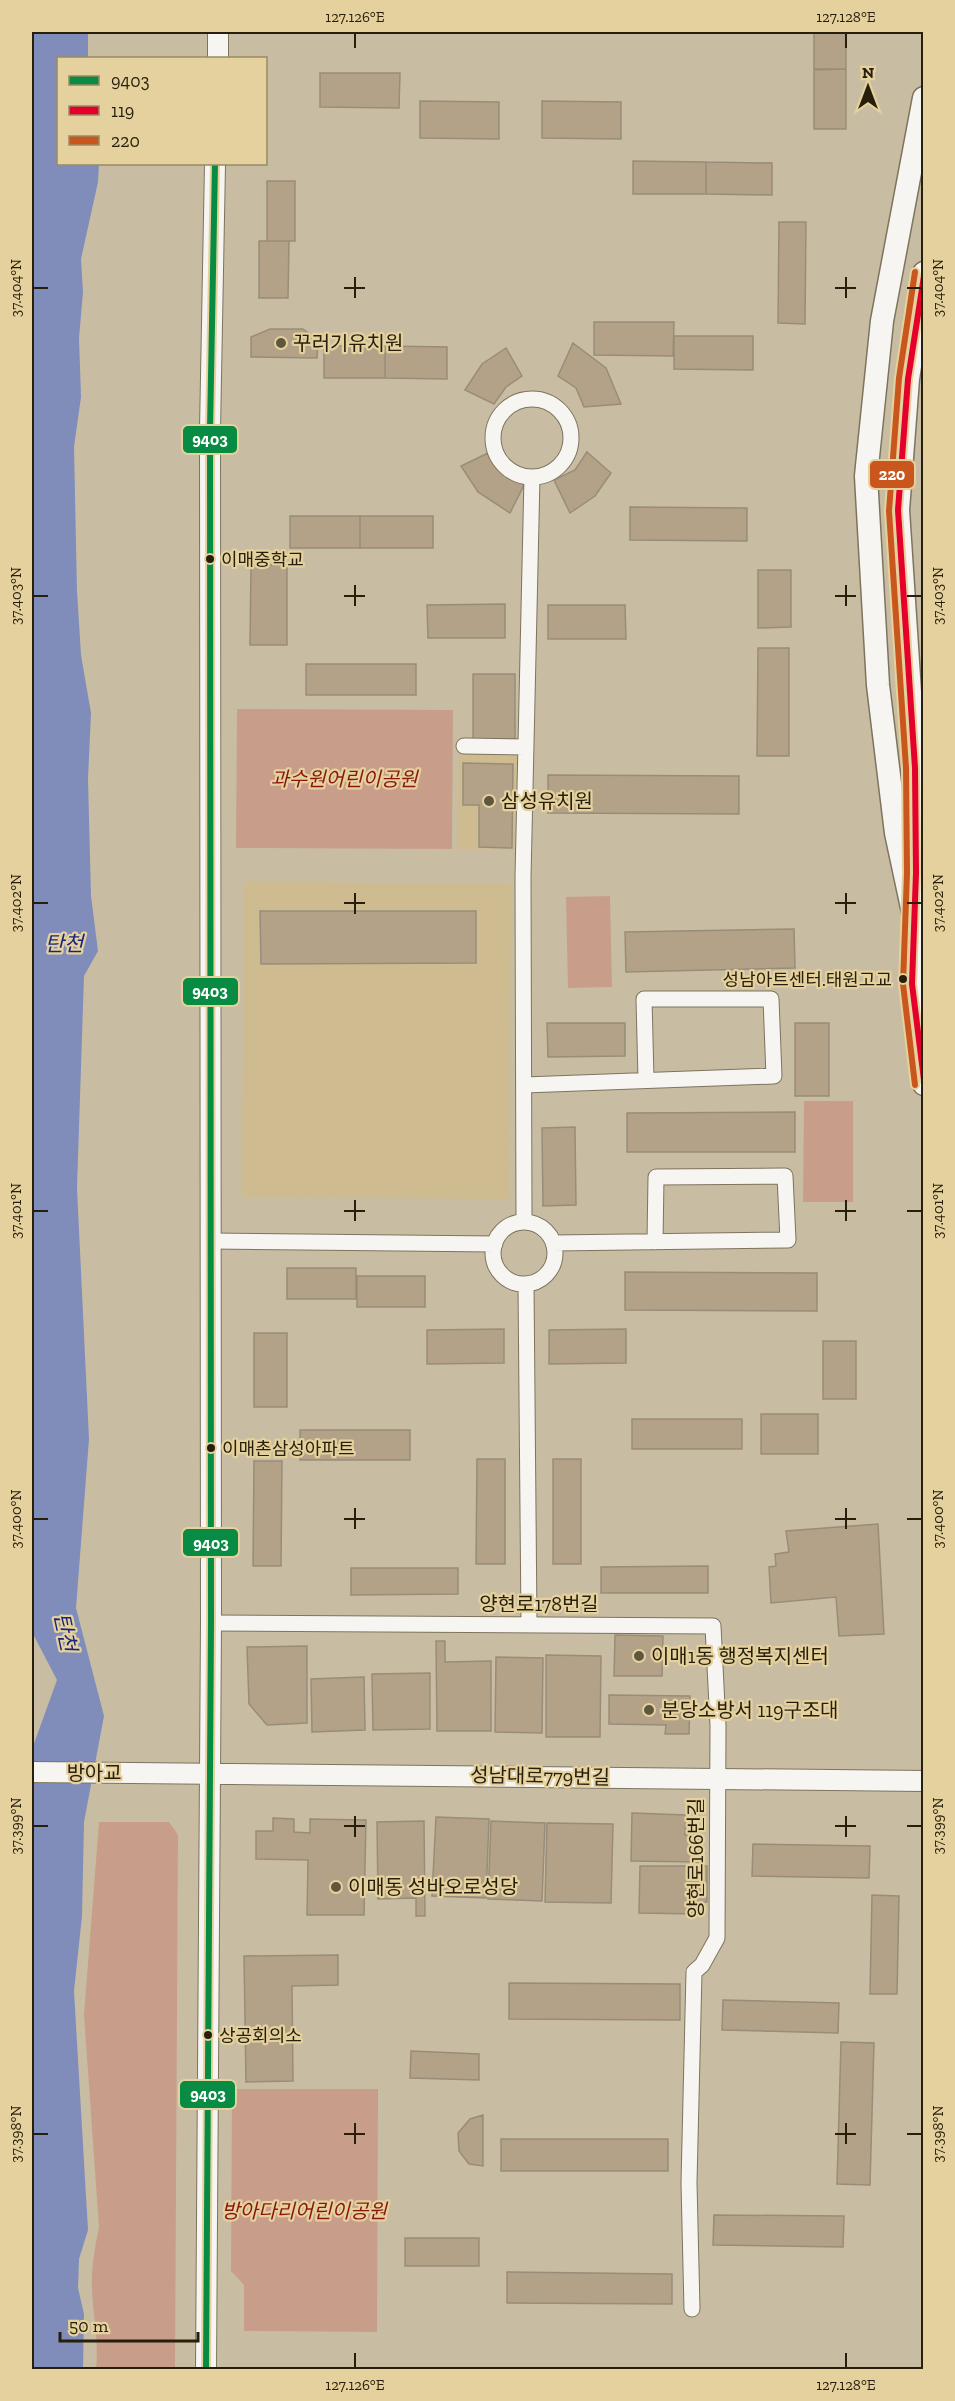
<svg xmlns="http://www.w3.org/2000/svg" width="955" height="2401" font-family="'Zilla Slab','Noto Sans KR',serif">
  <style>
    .built { fill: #cebc90 }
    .green { fill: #c89e8b }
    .water { fill: #808dba }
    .building { fill: #b3a287; stroke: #988d79; stroke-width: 1.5 }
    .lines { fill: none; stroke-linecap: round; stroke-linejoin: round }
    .street-casing { stroke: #7d745f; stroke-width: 17 }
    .secondary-casing { stroke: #7d745f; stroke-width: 22 }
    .primary-casing { stroke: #7d745f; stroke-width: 25 }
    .street { stroke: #f7f5f1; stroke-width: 15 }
    .secondary { stroke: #f7f5f1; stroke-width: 20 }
    .primary { stroke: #f7f5f1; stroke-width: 22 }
    .bus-1-casing { stroke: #e5d19e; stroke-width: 10 }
    .bus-2-casing { stroke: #e5d19e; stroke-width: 10 }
    .bus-3-casing { stroke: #e5d19e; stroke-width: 10 }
    .bus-1 { stroke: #088b43; stroke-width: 6 }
    .bus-2 { stroke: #e4002b; stroke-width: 6 }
    .bus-3 { stroke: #c9571d; stroke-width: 6 }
    .ticks { fill: none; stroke: #271f0b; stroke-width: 2 }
    .poi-dot { fill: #5f5640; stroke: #e5d19e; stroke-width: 2 }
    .bus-dot { fill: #271f0b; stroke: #e5d19e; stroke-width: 2 }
    .labels { text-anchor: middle; stroke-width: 4.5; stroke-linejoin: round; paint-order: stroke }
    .bus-label { font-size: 18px; fill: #271f0b; stroke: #e5d19e; text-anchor: start }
    .poi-label { font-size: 20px; fill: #271f0b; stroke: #e5d19e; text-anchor: start }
    .park-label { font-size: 20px; font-style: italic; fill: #8a170f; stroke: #e5d19e }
    .street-label { font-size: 20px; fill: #271f0b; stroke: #e5d19e }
    .water-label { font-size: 21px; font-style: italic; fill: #19247e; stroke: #e5d19e }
    .line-badge { stroke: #e5d19e; stroke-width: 2 }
    .badge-label { font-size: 16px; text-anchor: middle; font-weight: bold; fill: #fff }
    .neatline { fill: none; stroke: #271f0b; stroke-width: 2 }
    .ticks-label { font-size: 15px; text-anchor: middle; fill: #271f0b }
  </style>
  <rect width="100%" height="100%" fill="#c8bda2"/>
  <path class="built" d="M 459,752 L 521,753 L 519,850 L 457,849 Z
    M 244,882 L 511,884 L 509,1199 L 242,1197 Z"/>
  <path class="green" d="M 237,709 L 453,710 L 452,849 L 236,848 Z
    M 610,896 L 612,987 L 568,988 L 566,897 Z
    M 804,1101 L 853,1101 L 853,1202 L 803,1202 Z
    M 99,1822 L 169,1822 L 178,1835 L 175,2369 L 96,2369 C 99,2342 93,2316 92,2288 C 91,2267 95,2248 99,2227 L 84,2015 Z
    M 232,2089 L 378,2089 L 377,2332 L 244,2331 L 244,2285 L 231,2271 Z"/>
  <path class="water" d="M 32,32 L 88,32 L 88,58 L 58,58 L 58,164 L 99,164 L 98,182 L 81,259 L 83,292 L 79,338 L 81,397 L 74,447 L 77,591 L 81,655 L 91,713 L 88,779 L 91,896 L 98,951 L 84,976 L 77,1188 L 89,1439 L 76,1608 L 104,1716 L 84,1822 L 82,1916 L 74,1991 L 88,2230 L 79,2259 L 78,2288 L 84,2314 L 83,2369 L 32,2370 L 32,1749 L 57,1680 L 32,1632 Z"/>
  <path class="building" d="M 814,32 L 846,32 L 846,69 L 814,69 Z
    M 846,69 L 846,129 L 814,129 L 814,70 Z
    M 320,73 L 400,73 L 399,108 L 320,107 Z
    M 420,101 L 499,102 L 499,139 L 420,138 Z
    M 542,101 L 621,102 L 621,139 L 542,138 Z
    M 633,161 L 706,162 L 706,194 L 633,194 Z
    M 706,162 L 772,163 L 772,195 L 706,194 Z
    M 267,181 L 295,181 L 295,241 L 267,241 Z
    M 779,222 L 806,222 L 805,324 L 778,323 Z
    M 259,241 L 289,241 L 288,298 L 259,298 Z
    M 594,322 L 674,322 L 673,356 L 594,355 Z
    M 270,329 L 303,329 L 318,340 L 317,358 L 251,357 L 251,337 Z
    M 674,336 L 753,336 L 753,370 L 674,369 Z
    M 573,343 L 606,368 L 621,404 L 584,407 L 576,388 L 558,376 Z
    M 324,346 L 385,346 L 385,378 L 324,378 Z
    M 385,346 L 447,347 L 447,379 L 385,378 Z
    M 506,348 L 522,376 L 506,387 L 494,404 L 465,390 L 482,364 Z
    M 587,452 L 611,473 L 595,496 L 570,513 L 554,480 L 575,470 Z
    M 488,453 L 499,470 L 524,485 L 510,513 L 478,492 L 461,466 Z
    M 630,507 L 747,508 L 747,541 L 630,540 Z
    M 290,516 L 360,516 L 360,548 L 290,548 Z
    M 360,516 L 433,516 L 433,548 L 360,548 Z
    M 251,565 L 287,565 L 287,645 L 250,645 Z
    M 758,570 L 791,570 L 791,627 L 758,628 Z
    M 505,604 L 505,638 L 428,638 L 427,605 Z
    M 548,605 L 625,605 L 626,639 L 548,639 Z
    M 758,648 L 789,648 L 789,756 L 757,756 Z
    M 306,664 L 416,664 L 416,695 L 306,695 Z
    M 473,674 L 515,674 L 515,739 L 473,740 Z
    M 463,763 L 513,764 L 512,848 L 479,847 L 479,805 L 463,805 Z
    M 548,775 L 739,776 L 739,814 L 548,813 Z
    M 260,911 L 476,911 L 476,963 L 261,964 Z
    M 794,929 L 795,968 L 626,972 L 625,932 Z
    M 547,1023 L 625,1023 L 625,1056 L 548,1057 Z
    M 795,1023 L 829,1023 L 829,1096 L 795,1096 Z
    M 795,1112 L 795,1152 L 627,1152 L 627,1113 Z
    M 575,1127 L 576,1205 L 543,1206 L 542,1128 Z
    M 287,1268 L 356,1268 L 356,1299 L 287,1299 Z
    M 625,1272 L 817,1273 L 817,1311 L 625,1310 Z
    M 357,1276 L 425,1276 L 425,1307 L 357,1307 Z
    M 504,1329 L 504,1363 L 427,1364 L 427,1330 Z
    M 626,1329 L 626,1363 L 549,1364 L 549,1330 Z
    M 254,1333 L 287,1333 L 287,1407 L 254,1407 Z
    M 823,1341 L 856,1341 L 856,1399 L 823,1399 Z
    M 761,1414 L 818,1414 L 818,1454 L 761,1454 Z
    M 632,1419 L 742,1419 L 742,1449 L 632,1449 Z
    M 300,1430 L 410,1430 L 410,1460 L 300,1460 Z
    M 477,1459 L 505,1459 L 505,1564 L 476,1564 Z
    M 553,1459 L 581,1459 L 581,1564 L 553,1564 Z
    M 254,1461 L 282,1461 L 281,1566 L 253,1566 Z
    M 878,1524 L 884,1634 L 839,1636 L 836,1597 L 771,1603 L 769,1567 L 776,1566 L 775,1554 L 789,1552 L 786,1531 Z
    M 708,1566 L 708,1593 L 601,1593 L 601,1567 Z
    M 351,1568 L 458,1568 L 458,1594 L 351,1595 Z
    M 615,1635 L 663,1636 L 662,1676 L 614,1676 Z
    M 436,1641 L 445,1641 L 445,1662 L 491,1661 L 491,1731 L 437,1731 Z
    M 307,1646 L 307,1723 L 267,1725 L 249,1704 L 247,1647 Z
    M 546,1655 L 601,1656 L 600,1737 L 546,1737 Z
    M 496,1657 L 543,1658 L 542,1733 L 495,1732 Z
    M 430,1673 L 430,1729 L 373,1730 L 372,1674 Z
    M 364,1677 L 365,1730 L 312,1732 L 311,1679 Z
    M 609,1695 L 690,1696 L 689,1734 L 665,1734 L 666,1725 L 609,1724 Z
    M 632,1813 L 686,1815 L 685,1835 L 699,1835 L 699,1862 L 631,1861 Z
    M 436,1817 L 489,1819 L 486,1898 L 432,1896 Z
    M 273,1818 L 294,1819 L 294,1832 L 310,1833 L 310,1819 L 366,1820 L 364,1915 L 307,1915 L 308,1860 L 256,1859 L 256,1831 L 273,1831 Z
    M 424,1821 L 425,1916 L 416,1916 L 416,1898 L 378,1899 L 377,1822 Z
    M 491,1821 L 545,1823 L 542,1901 L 488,1899 Z
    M 547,1823 L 613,1824 L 611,1903 L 545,1902 Z
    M 753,1844 L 870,1846 L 869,1878 L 752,1876 Z
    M 640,1866 L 707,1866 L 707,1902 L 697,1902 L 697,1914 L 639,1913 Z
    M 872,1895 L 899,1896 L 897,1994 L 870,1994 Z
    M 338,1955 L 338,1985 L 292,1986 L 293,2081 L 246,2082 L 244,1956 Z
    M 509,1983 L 680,1984 L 680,2020 L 509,2019 Z
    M 723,2000 L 839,2003 L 838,2033 L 722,2030 Z
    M 841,2042 L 874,2043 L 870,2185 L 837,2184 Z
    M 411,2051 L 479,2054 L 479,2080 L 410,2078 Z
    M 483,2115 L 483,2166 L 469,2164 L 459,2151 L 458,2133 L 470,2119 Z
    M 501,2139 L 668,2139 L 668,2171 L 501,2171 Z
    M 714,2215 L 844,2216 L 843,2247 L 713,2245 Z
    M 405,2238 L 479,2238 L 479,2266 L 405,2266 Z
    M 507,2272 L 672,2274 L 672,2304 L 507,2303 Z"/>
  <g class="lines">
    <g class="street-casing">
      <path id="street" d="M493 438a39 39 0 1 1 78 0a39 39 0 1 1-78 0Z
        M 464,746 L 526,747
        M 524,1085 L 774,1076 L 771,999 L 644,999 L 646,1079
        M 524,1222 L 523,877 L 532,477
        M493 1253a31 31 0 1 1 62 0a31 31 0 1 1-62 0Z
        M 211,1241 L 495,1244
        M 553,1243 L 788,1240 L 785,1176 L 656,1177 L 655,1242
        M 526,1284 L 529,1624
        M 211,1623 L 713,1626 L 718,1726 L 717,1938 L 702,1965 L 694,1972 L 689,2183 L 692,2309"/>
    </g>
    <g class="secondary-casing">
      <path id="secondary" d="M 218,58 L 218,32
        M 32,1772 L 924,1781
        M 206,2370 L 211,1623 L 210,430 L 215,164"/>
    </g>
    <g class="primary-casing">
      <path id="primary" d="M 924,273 L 908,379 L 898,510 L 915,768 L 916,873 L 912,984 L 924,1084
        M 914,917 L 896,833 L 878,685 L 866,476 L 882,321 L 924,98"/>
    </g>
    <use href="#street" class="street"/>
    <use href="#secondary" class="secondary"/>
    <use href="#primary" class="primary"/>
    <g class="bus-1-casing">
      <path id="bus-1" d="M 206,2370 L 211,1623 L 210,430 L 215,164"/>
    </g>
    <g class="bus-2-casing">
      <path id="bus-2" d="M 924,276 L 908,379 L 898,510 L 915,768 L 916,873 L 912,984 L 924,1080"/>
    </g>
    <g class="bus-3-casing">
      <path id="bus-3" d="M 915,1085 L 903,984 L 907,873 L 906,768 L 889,511 L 899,378 L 915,272"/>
    </g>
    <use href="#bus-1" class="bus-1"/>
    <use href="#bus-2" class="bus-2"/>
    <use href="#bus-3" class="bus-3"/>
  </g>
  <path class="ticks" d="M 355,33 L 355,48M 846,33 L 846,48M 355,277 L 355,298M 846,277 L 846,298M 33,288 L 48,288M 344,288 L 365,288M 835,288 L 856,288M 907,288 L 922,288M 355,585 L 355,606M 846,585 L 846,606M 33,596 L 48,596M 344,596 L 365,596M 835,596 L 856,596M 907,596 L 922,596M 355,893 L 355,914M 846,893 L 846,914M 33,903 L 48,903M 344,903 L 365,903M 835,903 L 856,903M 907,903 L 922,903M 355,1200 L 355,1221M 846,1200 L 846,1221M 33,1211 L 48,1211M 344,1211 L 365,1211M 835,1211 L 856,1211M 907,1211 L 922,1211M 355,1508 L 355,1529M 846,1508 L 846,1529M 33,1519 L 48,1519M 344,1519 L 365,1519M 835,1519 L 856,1519M 907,1519 L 922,1519M 355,1816 L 355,1837M 846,1816 L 846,1837M 33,1826 L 48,1826M 344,1826 L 365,1826M 835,1826 L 856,1826M 907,1826 L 922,1826M 355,2123 L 355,2144M 846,2123 L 846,2144M 33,2134 L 48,2134M 344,2134 L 365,2134M 835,2134 L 856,2134M 907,2134 L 922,2134M 355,2353 L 355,2368M 846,2353 L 846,2368"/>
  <g class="poi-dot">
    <circle cx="281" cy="343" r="6"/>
    <circle cx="489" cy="801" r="6"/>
    <circle cx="639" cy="1656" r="6"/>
    <circle cx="649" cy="1710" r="6"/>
    <circle cx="336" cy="1887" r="6"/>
  </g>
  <g class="bus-dot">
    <circle cx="210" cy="559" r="5"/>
    <circle cx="903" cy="979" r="5"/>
    <circle cx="211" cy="1448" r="5"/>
    <circle cx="208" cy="2035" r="5"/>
  </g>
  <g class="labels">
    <g class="bus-label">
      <text x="221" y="566">이매중학교</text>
      <text x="892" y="986" text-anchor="end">성남아트센터.태원고교</text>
      <text x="222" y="1455">이매촌삼성아파트</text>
      <text x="219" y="2042">상공회의소</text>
    </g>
    <g class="poi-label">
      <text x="293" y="350">꾸러기유치원</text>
      <text x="501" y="808">삼성유치원</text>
      <text x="651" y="1663">이매1동 행정복지센터</text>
      <text x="661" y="1717">분당소방서 119구조대</text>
      <text x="348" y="1894">이매동 성바오로성당</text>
    </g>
    <g class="park-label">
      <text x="344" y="786">과수원어린이공원</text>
      <text x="304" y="2218">방아다리어린이공원</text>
    </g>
    <g class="street-label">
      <text x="539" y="1611">양현로178번길</text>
      <text x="94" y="1780">방아교</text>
      <text transform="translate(540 1776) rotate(1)" y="7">성남대로779번길</text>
      <text transform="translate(696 1858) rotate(-90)" y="7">양현로166번길</text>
    </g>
    <g class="water-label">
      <text x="64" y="951">탄천</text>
      <text transform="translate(65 1632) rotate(78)" y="7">탄천</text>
    </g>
  </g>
  <g class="line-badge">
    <rect x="182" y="425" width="56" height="29" rx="6" fill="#088b43"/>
    <rect x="869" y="460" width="46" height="29" rx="6" fill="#c9571d"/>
    <rect x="182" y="977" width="57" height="29" rx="6" fill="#088b43"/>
    <rect x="182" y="1528" width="57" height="29" rx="6" fill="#088b43"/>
    <rect x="179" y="2080" width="57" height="29" rx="6" fill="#088b43"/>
  </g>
  <g class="badge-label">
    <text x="210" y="445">9403</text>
    <text x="892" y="480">220</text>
    <text x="210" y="997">9403</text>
    <text x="211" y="1549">9403</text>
    <text x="208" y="2100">9403</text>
  </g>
  <rect width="955" height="2401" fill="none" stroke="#e5d19e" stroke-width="66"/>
  <rect x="57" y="57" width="210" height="108" fill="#e5d19e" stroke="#998a63" stroke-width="1.5"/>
  <rect x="69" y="76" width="30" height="9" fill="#088b43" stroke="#998a63" stroke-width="1.5"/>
  <text x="111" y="87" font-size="18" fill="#271f0b">9403</text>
  <rect x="69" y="106" width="30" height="9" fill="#e4002b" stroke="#998a63" stroke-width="1.5"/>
  <text x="111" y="117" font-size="18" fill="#271f0b">119</text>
  <rect x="69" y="136" width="30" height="9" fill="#c9571d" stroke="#998a63" stroke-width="1.5"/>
  <text x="111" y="147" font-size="18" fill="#271f0b">220</text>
  <g transform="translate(868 87)" stroke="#e5d19e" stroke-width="4.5" paint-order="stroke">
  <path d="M0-4.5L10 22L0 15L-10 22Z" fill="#271f0b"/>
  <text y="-9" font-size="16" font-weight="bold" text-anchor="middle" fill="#271f0b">N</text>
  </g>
  <path d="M60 2332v9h138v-9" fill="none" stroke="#271f0b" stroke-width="3"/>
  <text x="69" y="2332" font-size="18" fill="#271f0b" stroke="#e5d19e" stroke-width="4.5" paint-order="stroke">50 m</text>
  <rect x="33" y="33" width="889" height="2335" class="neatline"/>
  <g class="ticks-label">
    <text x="355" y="22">127.126°E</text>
    <text x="846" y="22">127.128°E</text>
    <text transform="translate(16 288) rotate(-90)" y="5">37.404°N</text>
    <text transform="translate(938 288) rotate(-90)" y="5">37.404°N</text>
    <text transform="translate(16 596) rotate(-90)" y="5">37.403°N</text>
    <text transform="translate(938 596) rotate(-90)" y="5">37.403°N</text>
    <text transform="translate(16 903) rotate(-90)" y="5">37.402°N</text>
    <text transform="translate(938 903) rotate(-90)" y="5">37.402°N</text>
    <text transform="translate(16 1211) rotate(-90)" y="5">37.401°N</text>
    <text transform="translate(938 1211) rotate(-90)" y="5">37.401°N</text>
    <text transform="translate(16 1519) rotate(-90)" y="5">37.400°N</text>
    <text transform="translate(938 1519) rotate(-90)" y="5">37.400°N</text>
    <text transform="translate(16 1826) rotate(-90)" y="5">37.399°N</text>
    <text transform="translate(938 1826) rotate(-90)" y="5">37.399°N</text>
    <text transform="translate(16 2134) rotate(-90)" y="5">37.398°N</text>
    <text transform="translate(938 2134) rotate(-90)" y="5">37.398°N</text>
    <text x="355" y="2390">127.126°E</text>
    <text x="846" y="2390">127.128°E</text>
  </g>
</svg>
